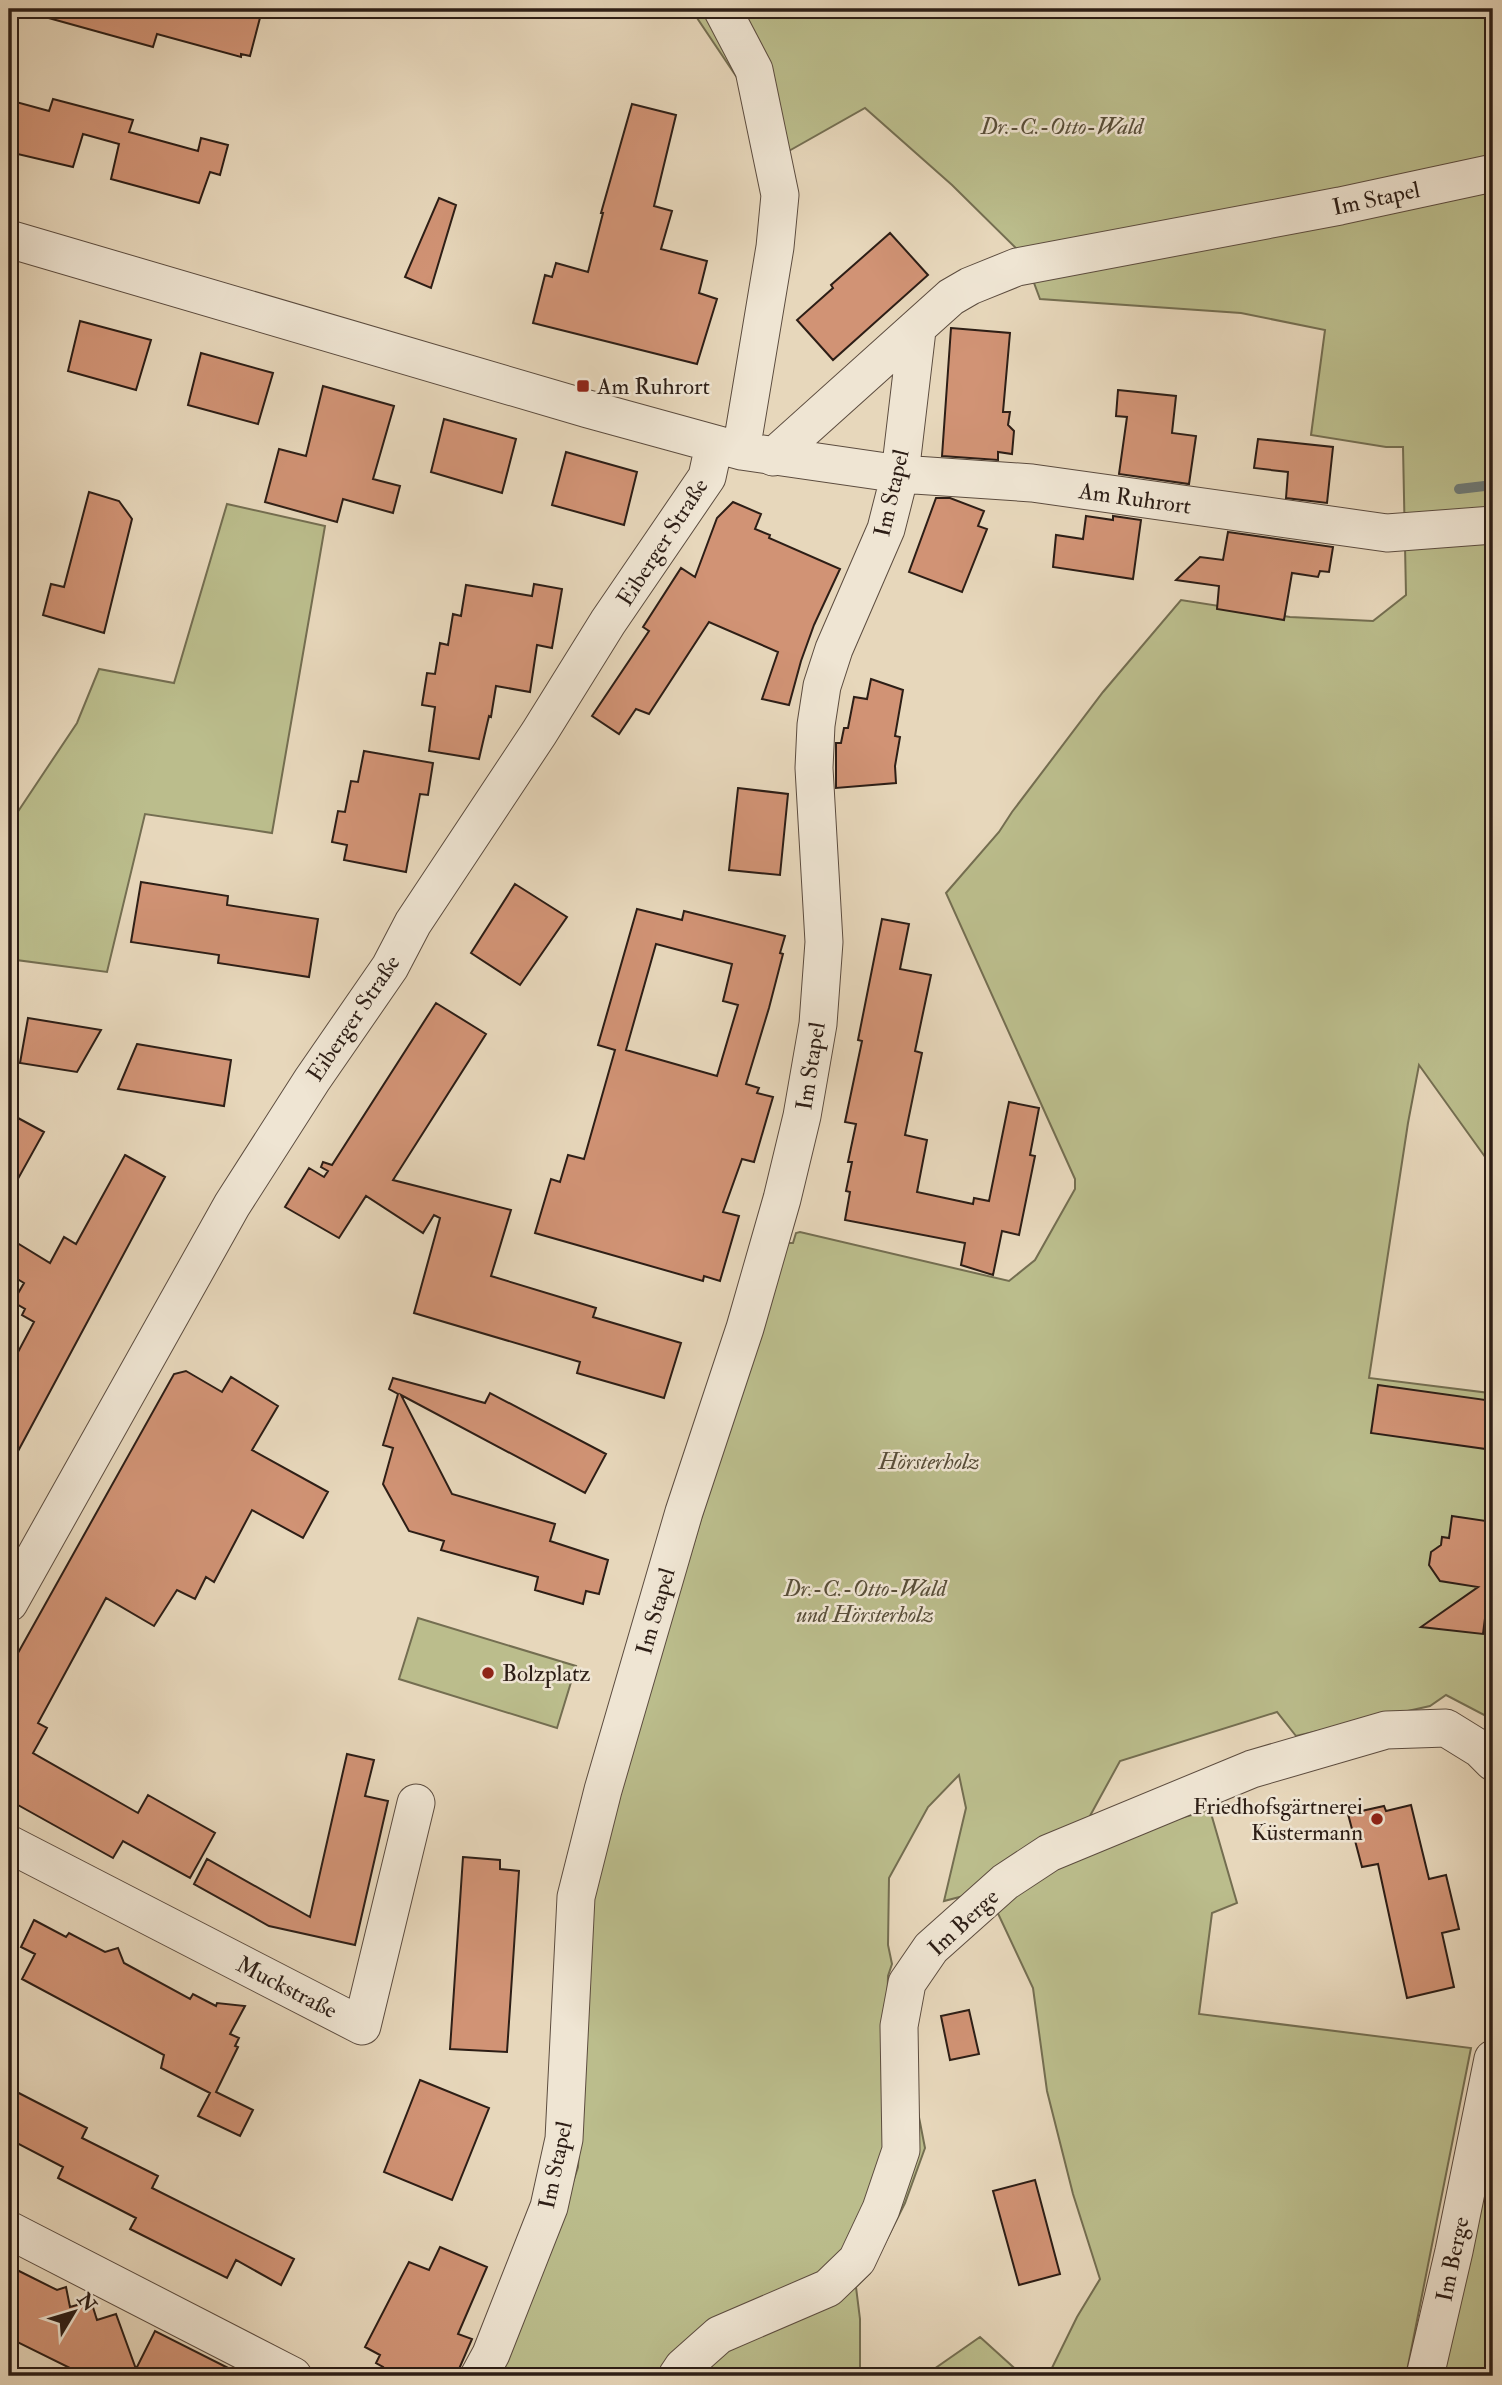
<svg xmlns="http://www.w3.org/2000/svg" width="1502" height="2385" font-family="'IM FELL Double Pica',serif">
  <style>
    .green { fill: #bbbd8c; stroke: #746e51; stroke-width: 2; fill-rule: evenodd }
    .lines { fill: none; stroke-linecap: round; stroke-linejoin: round }
    .stream { stroke: #6e7a77; stroke-width: 10 }
    .building { fill: #d19375; stroke: #2d1e16; stroke-width: 2; fill-rule: evenodd }
    .minor-casing { stroke: #5c4c3f; stroke-width: 39 }
    .minor { stroke: #efe5d3; stroke-width: 37 }
    .poi-dot { fill: #8f2418; stroke: #efe5d3; stroke-width: 2.5 }
    .labels { text-anchor: middle; stroke-width: 5; stroke-linejoin: round; paint-order: stroke }
    .park-label { font-size: 23px; font-style: italic; fill: #584e39; stroke: #efe5d3 }
    .street-label { font-size: 23px; fill: #2d1e16; stroke: #efe5d3 }
    .poi-label { font-size: 23px; fill: #2d1e16; stroke: #efe5d3; text-anchor: start }
  </style>
  <rect width="100%" height="100%" fill="#e7d7bb"/>
  <filter id="stains"><feTurbulence type="fractalNoise" baseFrequency=".00286" numOctaves="4"/><feColorMatrix values="0 0 0 0 .2 0 0 0 0 .09 0 0 0 0 .02 0 0 0 .5 -.17"/></filter>
  <radialGradient id="worn" r=".72"><stop offset=".6" stop-color="#630" stop-opacity="0"/><stop offset="1" stop-color="#630" stop-opacity=".3"/></radialGradient>
  <path class="green" d="M 691,9 L 1493,9 L 1493,1716 L 1486,1716 L 1446,1695 L 1430,1706 L 1296,1736 L 1277,1712 L 1120,1761 L 1073,1847 L 1210,1810 L 1237,1903 L 1212,1913 L 1199,2014 L 1471,2048 L 1406,2376 L 1048,2376 L 1077,2317 L 1100,2279 L 1073,2194 L 1047,2091 L 1033,1988 L 987,1890 L 944,1901 L 966,1808 L 959,1775 L 928,1807 L 889,1878 L 888,1945 L 892,1964 L 888,1976 L 887,2017 L 909,2066 L 925,2148 L 905,2203 L 870,2273 L 856,2287 L 860,2319 L 860,2376 L 815,2371 L 812,2376 L 494,2376 L 560,2221 L 578,2167 L 592,1898 L 642,1715 L 784,1243 L 793,1243 L 796,1233 L 800,1232 L 1009,1281 L 1035,1260 L 1075,1189 L 1075,1179 L 946,893 L 999,832 L 1012,812 L 1103,692 L 1181,600 L 1290,617 L 1373,621 L 1406,595 L 1403,447 L 1386,447 L 1311,435 L 1325,330 L 1241,313 L 1040,299 L 1024,256 L 952,185 L 865,108 L 787,152 ZM 1419,1065 L 1488,1161 L 1490,1393 L 1369,1378 L 1408,1123 Z
    M 227,504 L 325,526 L 272,833 L 145,814 L 107,972 L 9,959 L 9,825 L 77,723 L 99,669 L 174,683 Z
    M 418,1618 L 576,1666 L 557,1728 L 399,1679 Z
    M 1493,2134 L 1493,2376 L 1440,2376 Z
    M 980,2337 L 1023,2376 L 924,2376 Z"/>
  <g class="lines">
    <path class="stream" d="M 1459,489 L 1493,485"/>
  </g>
  <path class="building" d="M 47,9 L 244,9 L 261,14 L 250,56 L 241,54 L 241,57 L 157,34 L 153,47 L 45,17 Z
    M 53,99 L 133,120 L 129,132 L 198,151 L 201,138 L 228,145 L 220,175 L 210,172 L 199,203 L 111,179 L 119,144 L 83,134 L 73,167 L 9,152 L 9,100 L 49,111 Z
    M 632,104 L 676,115 L 654,206 L 672,211 L 661,249 L 707,261 L 699,293 L 717,299 L 697,364 L 533,323 L 545,275 L 552,277 L 556,263 L 588,272 L 603,213 L 601,213 Z
    M 439,198 L 456,205 L 431,288 L 405,277 Z
    M 890,233 L 928,275 L 833,360 L 797,320 L 833,288 L 831,285 Z
    M 80,321 L 151,340 L 136,390 L 68,371 Z
    M 951,328 L 1010,333 L 1003,412 L 1010,412 L 1008,425 L 1014,431 L 1012,454 L 998,452 L 998,460 L 942,456 Z
    M 201,353 L 273,373 L 258,424 L 188,405 Z
    M 323,386 L 394,406 L 373,479 L 400,486 L 393,513 L 343,499 L 337,522 L 265,502 L 279,449 L 306,456 Z
    M 1118,390 L 1176,396 L 1172,433 L 1196,436 L 1189,484 L 1119,474 L 1127,417 L 1116,416 Z
    M 444,419 L 516,439 L 502,493 L 431,472 Z
    M 1258,439 L 1333,447 L 1327,503 L 1286,498 L 1288,472 L 1254,468 Z
    M 566,452 L 637,472 L 624,525 L 552,505 Z
    M 89,492 L 119,501 L 132,519 L 104,633 L 43,615 L 51,584 L 64,587 Z
    M 936,498 L 950,498 L 984,511 L 978,526 L 987,529 L 962,592 L 909,572 Z
    M 733,502 L 761,514 L 755,529 L 770,535 L 769,538 L 840,569 L 814,625 L 801,661 L 789,705 L 762,699 L 778,652 L 709,622 L 649,714 L 636,709 L 619,734 L 592,716 L 649,631 L 643,627 L 681,568 L 695,577 L 717,518 Z
    M 1086,516 L 1113,520 L 1113,516 L 1141,520 L 1133,579 L 1053,567 L 1056,535 L 1083,539 Z
    M 1228,532 L 1333,547 L 1329,572 L 1320,571 L 1318,577 L 1292,573 L 1284,620 L 1217,609 L 1219,586 L 1176,580 L 1200,557 L 1223,560 Z
    M 534,584 L 562,589 L 552,648 L 537,645 L 530,692 L 496,686 L 491,717 L 489,716 L 479,759 L 429,751 L 435,707 L 422,705 L 427,673 L 435,674 L 440,643 L 448,645 L 453,614 L 461,616 L 466,585 L 532,596 Z
    M 871,679 L 903,690 L 895,736 L 900,737 L 895,766 L 896,783 L 836,788 L 836,743 L 841,743 L 844,728 L 848,728 L 854,697 L 867,699 Z
    M 364,751 L 433,763 L 428,795 L 420,794 L 406,872 L 344,860 L 347,845 L 332,842 L 338,811 L 345,812 L 351,781 L 358,782 Z
    M 738,788 L 788,794 L 780,875 L 729,870 Z
    M 141,882 L 228,896 L 227,905 L 318,919 L 309,977 L 218,963 L 219,955 L 131,942 Z
    M 515,884 L 567,917 L 520,985 L 471,953 Z
    M 637,909 L 682,920 L 684,911 L 785,936 L 780,953 L 783,954 L 769,1008 L 746,1084 L 759,1088 L 757,1093 L 773,1097 L 754,1162 L 742,1159 L 723,1212 L 739,1216 L 720,1281 L 704,1276 L 703,1281 L 535,1233 L 551,1179 L 560,1182 L 568,1155 L 584,1159 L 615,1050 L 598,1045 ZM 656,944 L 732,964 L 723,1001 L 738,1005 L 717,1076 L 626,1050 Z
    M 882,919 L 909,924 L 900,969 L 931,975 L 915,1051 L 922,1053 L 905,1135 L 927,1140 L 917,1192 L 973,1204 L 974,1198 L 989,1201 L 1009,1102 L 1039,1108 L 1030,1155 L 1035,1156 L 1019,1235 L 1002,1231 L 993,1275 L 961,1265 L 965,1243 L 845,1220 L 850,1192 L 846,1191 L 852,1162 L 848,1162 L 856,1124 L 845,1122 L 862,1041 L 858,1040 Z
    M 436,1003 L 486,1034 L 393,1180 L 511,1210 L 491,1276 L 596,1308 L 593,1317 L 681,1343 L 664,1398 L 577,1373 L 580,1362 L 414,1313 L 440,1218 L 434,1215 L 423,1233 L 366,1196 L 339,1238 L 285,1207 L 309,1168 L 324,1177 L 328,1171 L 321,1167 L 323,1162 L 332,1165 Z
    M 28,1018 L 101,1030 L 77,1072 L 20,1063 Z
    M 137,1044 L 231,1060 L 224,1106 L 118,1089 Z
    M 18,1118 L 44,1132 L 9,1195 L 9,1134 Z
    M 125,1155 L 165,1177 L 9,1468 L 9,1369 L 34,1322 L 22,1315 L 25,1309 L 13,1302 L 24,1283 L 9,1274 L 9,1238 L 50,1263 L 64,1237 L 76,1244 Z
    M 186,1371 L 222,1392 L 231,1377 L 278,1406 L 252,1450 L 328,1492 L 303,1538 L 252,1510 L 214,1582 L 206,1577 L 195,1599 L 177,1590 L 154,1626 L 106,1598 L 38,1723 L 47,1728 L 33,1753 L 138,1813 L 148,1795 L 215,1833 L 190,1878 L 123,1841 L 113,1858 L 9,1800 L 9,1669 L 174,1374 Z
    M 393,1378 L 485,1403 L 490,1393 L 606,1454 L 585,1493 L 401,1395 L 452,1494 L 555,1524 L 550,1541 L 608,1560 L 599,1594 L 586,1591 L 583,1604 L 535,1590 L 538,1577 L 441,1550 L 444,1541 L 409,1531 L 383,1484 L 393,1448 L 383,1445 L 398,1394 L 389,1389 Z
    M 1378,1385 L 1493,1401 L 1493,1450 L 1371,1433 Z
    M 1452,1516 L 1493,1522 L 1493,1587 L 1489,1587 L 1483,1634 L 1421,1627 L 1478,1587 L 1440,1581 L 1429,1565 L 1431,1552 L 1441,1545 L 1442,1537 L 1449,1538 Z
    M 347,1754 L 374,1760 L 365,1796 L 388,1801 L 355,1945 L 269,1926 L 194,1884 L 207,1859 L 310,1917 Z
    M 1411,1805 L 1429,1879 L 1446,1875 L 1459,1929 L 1442,1933 L 1454,1987 L 1407,1998 L 1378,1864 L 1362,1867 L 1348,1814 L 1384,1806 L 1386,1811 Z
    M 463,1857 L 500,1860 L 500,1869 L 519,1871 L 507,2052 L 450,2049 Z
    M 34,1920 L 66,1937 L 69,1933 L 105,1952 L 118,1948 L 124,1963 L 190,1999 L 193,1994 L 216,2006 L 217,2003 L 245,2006 L 230,2034 L 239,2038 L 235,2046 L 238,2047 L 216,2092 L 253,2110 L 240,2136 L 198,2116 L 210,2093 L 161,2068 L 164,2055 L 22,1979 L 35,1954 L 21,1947 Z
    M 969,2010 L 979,2054 L 950,2060 L 941,2016 Z
    M 420,2080 L 489,2108 L 452,2200 L 384,2172 Z
    M 9,2088 L 87,2128 L 82,2138 L 158,2176 L 152,2188 L 294,2259 L 281,2285 L 236,2260 L 227,2278 L 130,2229 L 136,2218 L 58,2178 L 63,2167 L 9,2139 Z
    M 1035,2180 L 1060,2274 L 1019,2285 L 993,2191 Z
    M 440,2247 L 487,2267 L 458,2334 L 472,2339 L 456,2376 L 379,2376 L 383,2367 L 376,2363 L 380,2355 L 365,2347 L 409,2262 L 429,2270 Z
    M 9,2266 L 57,2290 L 66,2287 L 70,2307 L 91,2301 L 97,2320 L 116,2314 L 136,2369 L 155,2331 L 244,2376 L 86,2376 L 9,2338 Z"/>
  <g class="lines">
    <g class="minor-casing">
      <path id="minor" d="M 722,9 L 754,70 L 780,195 L 775,247 L 741,451
        M 9,239 L 588,409 L 741,451 L 900,474 L 1032,483 L 1387,533 L 1493,525
        M 773,457 L 951,297 L 970,286 L 1017,267 L 1340,206 L 1493,173
        M 9,1603 L 232,1205 L 312,1080 L 390,967 L 413,923 L 539,733 L 608,622 L 707,477 L 714,445
        M 9,1844 L 362,2026 L 416,1803
        M 9,2230 L 293,2376
        M 479,2376 L 491,2354 L 549,2207 L 564,2139 L 576,1897 L 603,1790 L 684,1512 L 745,1328 L 782,1199 L 802,1116 L 818,1024 L 824,942 L 814,768 L 816,725 L 822,686 L 834,649 L 886,529 L 900,474 L 917,330
        M 677,2376 L 683,2367 L 719,2335 L 828,2288 L 857,2260 L 881,2209 L 901,2150 L 899,2026 L 907,1983 L 931,1948 L 1005,1882 L 1049,1853 L 1252,1769 L 1386,1730 L 1446,1728 L 1480,1749 L 1493,1762
        M 1425,2376 L 1454,2251 L 1493,2059"/>
    </g>
    <use href="#minor" class="minor"/>
  </g>
  <g class="poi-dot">
    <rect x="576" y="379" width="14" height="14" rx="3.5"/>
    <circle cx="488" cy="1673" r="7"/>
    <circle cx="1377" cy="1819" r="7"/>
  </g>
  <g class="labels">
    <g class="park-label">
      <text x="1062" y="134">Dr.-C.-Otto-Wald</text>
      <text x="929" y="1469">Hörsterholz</text>
      <text x="865" y="1596">Dr.-C.-Otto-Wald<tspan x="865" dy="26">und Hörsterholz</tspan></text>
    </g>
    <g class="street-label">
      <text transform="translate(1376 198) rotate(-12)" y="8">Im Stapel</text>
      <text transform="translate(891 493) rotate(-77)" y="8">Im Stapel</text>
      <text transform="translate(1135 498) rotate(8)" y="8">Am Ruhrort</text>
      <text transform="translate(662 542) rotate(-57)" y="8">Eiberger Straße</text>
      <text transform="translate(353 1018) rotate(-56)" y="8">Eiberger Straße</text>
      <text transform="translate(810 1066) rotate(-81)" y="8">Im Stapel</text>
      <text transform="translate(655 1611) rotate(-74)" y="8">Im Stapel</text>
      <text transform="translate(963 1922) rotate(-43)" y="8">Im Berge</text>
      <text transform="translate(287 1987) rotate(27)" y="8">Muckstraße</text>
      <text transform="translate(555 2165) rotate(-78)" y="8">Im Stapel</text>
      <text transform="translate(1452 2259) rotate(-78)" y="8">Im Berge</text>
    </g>
    <g class="poi-label">
      <text x="597" y="394">Am Ruhrort</text>
      <text x="502" y="1681">Bolzplatz</text>
      <text x="1363" y="1814" text-anchor="end">Friedhofsgärtnerei<tspan x="1363" dy="26">Küstermann</tspan></text>
    </g>
  </g>
  <rect width="1502" height="2385" fill="none" stroke="#e7d7bb" stroke-width="35"/>
  <rect x="10" y="10" width="1481" height="2364" fill="none" stroke="#2d1e16" stroke-width="3.5"/>
  <rect x="18" y="18" width="1467" height="2350" fill="none" stroke="#2d1e16" stroke-width="2"/>
  <g transform="translate(74 2312) rotate(52)" stroke="#efe5d3" stroke-width="5" paint-order="stroke">
  <path d="M0-5L12 26L0 18L-12 26Z" fill="#2d1e16"/>
  <text y="-10" font-size="19" font-weight="bold" text-anchor="middle" fill="#2d1e16">N</text>
  </g>
  <rect width="100%" height="100%" filter="url(#stains)"/>
  <rect width="100%" height="100%" fill="url(#worn)"/>
</svg>
